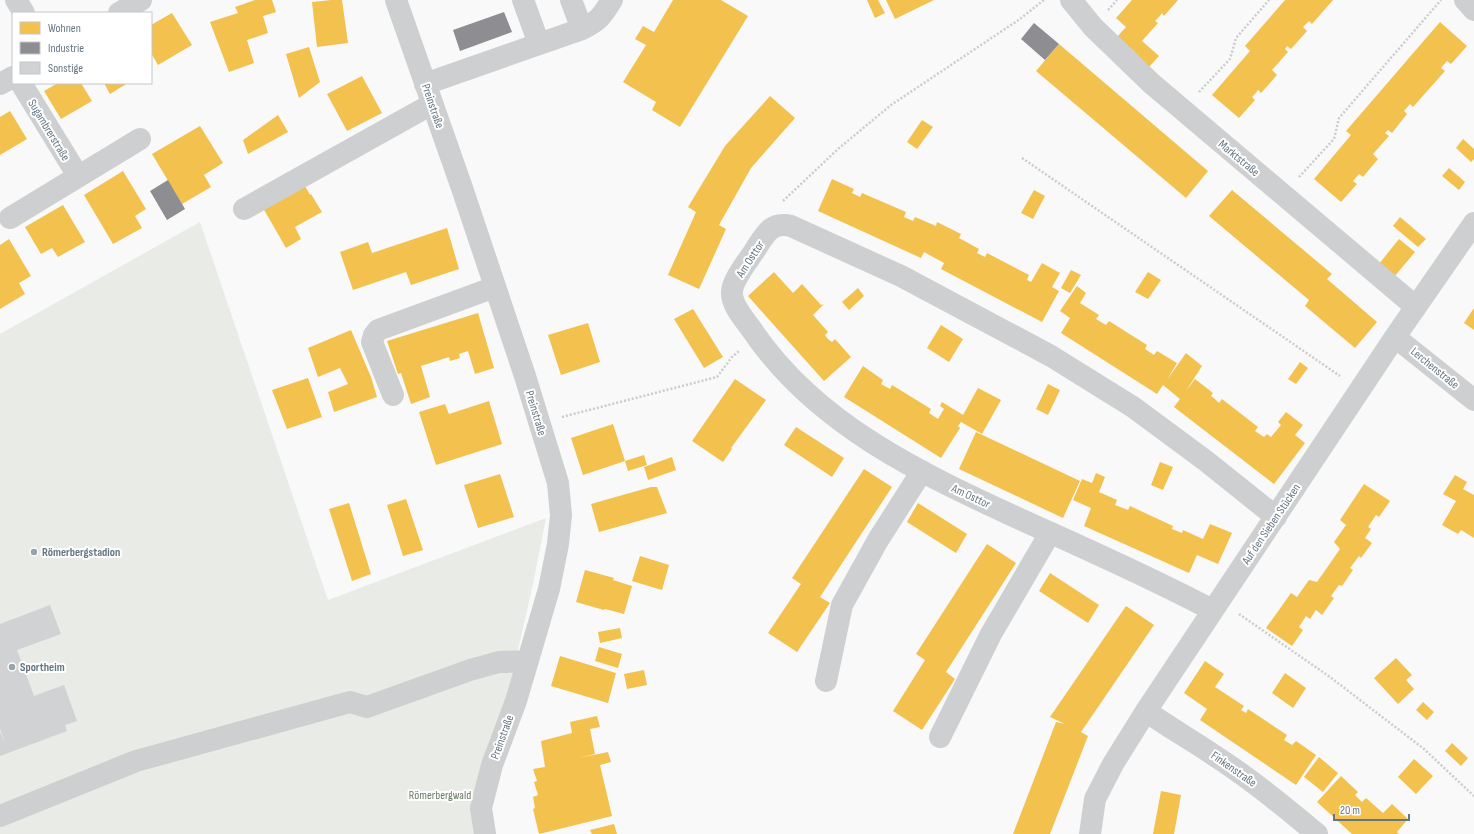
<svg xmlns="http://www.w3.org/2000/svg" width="1474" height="834" font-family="'Sofia Sans Condensed',sans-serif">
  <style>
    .green { fill: #e8ebe6 }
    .homes { fill: #f2c14e }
    .industry { fill: #8d8d92 }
    .building { fill: #d0d2d3 }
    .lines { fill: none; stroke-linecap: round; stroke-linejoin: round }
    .path { stroke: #cbcccd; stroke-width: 2.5; stroke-dasharray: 2 2; stroke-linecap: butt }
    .minor { stroke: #cecfd0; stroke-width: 22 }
    .poi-dot { fill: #99a4ac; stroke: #fff; stroke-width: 1.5 }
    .labels { text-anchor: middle; stroke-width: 4; stroke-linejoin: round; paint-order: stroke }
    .street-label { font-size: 12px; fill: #657683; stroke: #fff }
    .poi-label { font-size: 12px; font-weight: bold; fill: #657683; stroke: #fff; text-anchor: start }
    .park-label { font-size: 12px; fill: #687a64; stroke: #fff }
  </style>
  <rect width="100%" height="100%" fill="#f9f9f9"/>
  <path class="green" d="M 200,222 L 328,600 L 546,518 L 533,584 L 510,685 L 480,834 L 0,834 L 0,334 Z"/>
  <path class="homes" d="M 255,0 L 272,0 L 276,12 L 263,16 L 268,33 L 247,40 L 254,63 L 229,72 L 210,22 L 238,13 L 235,7 Z
    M 331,0 L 342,0 L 348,43 L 317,47 L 312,2 Z
    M 673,0 L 721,0 L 748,16 L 680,127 L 652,110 L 656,102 L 623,82 L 646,45 L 635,39 L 643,26 L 654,32 Z
    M 867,0 L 878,0 L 885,13 L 875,18 Z
    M 886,0 L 934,0 L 895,19 Z
    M 1132,0 L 1178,0 L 1164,16 L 1162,13 L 1159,17 L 1155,21 L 1158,23 L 1142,41 L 1159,56 L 1149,67 L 1134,53 L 1135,52 L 1117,37 L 1126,27 L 1116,18 Z
    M 1285,0 L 1333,0 L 1312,24 L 1309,21 L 1303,27 L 1307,31 L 1291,49 L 1287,46 L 1285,49 L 1288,52 L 1272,70 L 1277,75 L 1261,93 L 1258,90 L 1255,94 L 1252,97 L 1255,100 L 1239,118 L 1212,95 L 1250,51 L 1245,46 Z
    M 172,13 L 192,45 L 158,65 L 151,53 L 151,25 Z
    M 1440,22 L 1467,46 L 1451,64 L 1447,61 L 1441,68 L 1445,71 L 1413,107 L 1410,104 L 1404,111 L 1407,114 L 1392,133 L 1388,130 L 1385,133 L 1389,136 L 1373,154 L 1378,159 L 1363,177 L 1359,174 L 1353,181 L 1357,184 L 1341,202 L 1314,179 L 1351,135 L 1346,131 Z
    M 1059,44 L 1208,171 L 1186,198 L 1036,71 Z
    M 309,47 L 320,82 L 299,98 L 286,54 Z
    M 362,76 L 382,113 L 347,131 L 327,94 Z
    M 58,83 L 81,83 L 92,101 L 61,119 L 44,91 Z
    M 104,83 L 128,83 L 110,94 Z
    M 770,96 L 795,118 L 751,168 L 719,225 L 726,229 L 699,289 L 668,275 L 696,212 L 688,207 L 725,146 Z
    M 10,111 L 27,139 L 0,155 L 0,117 Z
    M 278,115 L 288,132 L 248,154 L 243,140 Z
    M 922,120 L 933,127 L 917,149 L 907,142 Z
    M 200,126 L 223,163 L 204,175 L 211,187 L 182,204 L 152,154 Z
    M 1463,139 L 1474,149 L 1474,159 L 1471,162 L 1456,148 Z
    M 1449,168 L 1465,182 L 1459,190 L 1442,176 Z
    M 123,171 L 146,209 L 135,216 L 142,228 L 113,244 L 84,195 Z
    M 832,179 L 854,189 L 852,193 L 860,197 L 862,193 L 906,212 L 904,217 L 913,221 L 915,217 L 936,226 L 937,222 L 961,234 L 959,238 L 979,249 L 977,253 L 985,257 L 987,253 L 1029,275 L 1027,280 L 1031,282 L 1042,263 L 1060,273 L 1052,287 L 1059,291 L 1042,322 L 941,269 L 944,263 L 924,252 L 921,258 L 818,211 Z
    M 304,184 L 310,195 L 311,194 L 322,212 L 295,227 L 301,239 L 286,248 L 263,208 Z
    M 1034,190 L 1045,196 L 1033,219 L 1021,213 Z
    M 1232,190 L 1332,274 L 1327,279 L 1377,322 L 1355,348 L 1305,306 L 1309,300 L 1209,216 Z
    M 63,205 L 85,242 L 58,257 L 52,248 L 41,254 L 25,227 Z
    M 1400,217 L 1426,239 L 1418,247 L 1393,226 Z
    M 447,228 L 459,269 L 411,285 L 406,272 L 353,290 L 340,252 L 368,242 L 372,253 Z
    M 9,239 L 31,276 L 19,283 L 25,294 L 0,309 L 0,245 Z
    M 1399,239 L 1415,252 L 1394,277 L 1379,264 Z
    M 1071,270 L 1081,275 L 1070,293 L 1061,288 Z
    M 774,272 L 793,293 L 802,284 L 821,305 L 824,304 L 813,315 L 828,332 L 825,335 L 828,339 L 832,342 L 835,339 L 851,357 L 824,381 L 748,296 Z
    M 1148,272 L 1161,280 L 1148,299 L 1135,292 Z
    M 1077,286 L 1086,293 L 1080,303 L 1099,315 L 1096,319 L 1106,325 L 1109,321 L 1147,345 L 1145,349 L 1154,355 L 1157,351 L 1177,363 L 1167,380 L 1186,353 L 1202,366 L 1186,391 L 1195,379 L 1213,393 L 1211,396 L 1215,399 L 1219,403 L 1222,399 L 1258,427 L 1255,431 L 1264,437 L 1267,434 L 1271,437 L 1281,425 L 1278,422 L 1286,412 L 1303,425 L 1295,435 L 1305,443 L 1274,484 L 1174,407 L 1180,399 L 1163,385 L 1157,394 L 1061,333 L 1070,318 L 1060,311 Z
    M 858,288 L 864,296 L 849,310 L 842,302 Z
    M 1474,308 L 1474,330 L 1464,323 Z
    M 693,309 L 723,357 L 704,368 L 674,319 Z
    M 478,313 L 494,368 L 475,374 L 468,351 L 459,354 L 460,358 L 450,361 L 449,357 L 421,366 L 430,397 L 411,404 L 401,373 L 398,374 L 387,341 Z
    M 588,323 L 600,362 L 561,375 L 548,335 Z
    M 941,325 L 963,339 L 949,362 L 927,348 Z
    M 351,330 L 371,377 L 377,397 L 334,412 L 328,392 L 348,384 L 340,368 L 318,377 L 308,348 Z
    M 1300,362 L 1308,368 L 1296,384 L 1288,379 Z
    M 863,366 L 883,380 L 881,384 L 890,389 L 892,385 L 931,409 L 929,413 L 938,419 L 944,409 L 940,406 L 942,402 L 963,415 L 978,388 L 1001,400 L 982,434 L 961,422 L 958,426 L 960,428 L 941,458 L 844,397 Z
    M 308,378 L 322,417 L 287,429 L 272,390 Z
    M 735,379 L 766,400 L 731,448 L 732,449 L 723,462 L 692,441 Z
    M 1048,384 L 1060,390 L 1048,415 L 1036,409 Z
    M 489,401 L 502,444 L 436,465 L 419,412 L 445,404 L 449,414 Z
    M 613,424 L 625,461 L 583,475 L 571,438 Z
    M 796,427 L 844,458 L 832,477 L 784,445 Z
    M 976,432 L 1080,481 L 1063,518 L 959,469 Z
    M 644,455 L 647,465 L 628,471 L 625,461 Z
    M 672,457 L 676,470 L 648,480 L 644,467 Z
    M 1160,462 L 1173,467 L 1163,490 L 1151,485 Z
    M 864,469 L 892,487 L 820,597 L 830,603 L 797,652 L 768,633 L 801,584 L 792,578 Z
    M 1096,473 L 1105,477 L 1099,492 L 1117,500 L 1115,505 L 1128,510 L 1130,506 L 1173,526 L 1172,529 L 1182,533 L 1183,530 L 1203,539 L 1210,524 L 1232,533 L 1218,564 L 1197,555 L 1189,573 L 1084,526 L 1091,508 L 1073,500 L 1082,479 L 1092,483 Z
    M 500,474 L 514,517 L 478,528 L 464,485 Z
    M 1455,475 L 1467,482 L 1463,489 L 1474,495 L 1474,538 L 1461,530 L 1458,534 L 1442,525 L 1456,501 L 1443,494 Z
    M 1364,484 L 1390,501 L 1379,517 L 1376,515 L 1368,527 L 1371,529 L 1365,538 L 1372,543 L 1361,558 L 1359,556 L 1350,568 L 1353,570 L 1342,586 L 1339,585 L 1331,596 L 1334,598 L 1322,615 L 1316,610 L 1310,619 L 1306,616 L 1299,627 L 1303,630 L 1292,646 L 1266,628 L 1291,593 L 1297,597 L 1309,580 L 1317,582 L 1340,549 L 1334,542 L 1346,525 L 1340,520 Z
    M 651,487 L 657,487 L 667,513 L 599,532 L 591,504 Z
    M 406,499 L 423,550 L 403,556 L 387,505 Z
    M 349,503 L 371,574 L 352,581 L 329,509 Z
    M 918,503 L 967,534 L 956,553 L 907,522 Z
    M 987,544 L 1016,563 L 946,672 L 955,679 L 922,730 L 893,711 L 925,660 L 916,654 Z
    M 640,556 L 669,565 L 662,590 L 632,581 Z
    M 585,570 L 614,578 L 613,580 L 632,586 L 624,614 L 605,609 L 604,610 L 576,602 Z
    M 1050,573 L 1099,605 L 1088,623 L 1039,591 Z
    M 1126,606 L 1154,625 L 1081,732 L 1088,736 L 1050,834 L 1013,834 L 1056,722 L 1065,724 L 1050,717 Z
    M 620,628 L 622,638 L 600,643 L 598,632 Z
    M 599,647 L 622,654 L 618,668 L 595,661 Z
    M 560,656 L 616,673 L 608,703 L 551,686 Z
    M 1396,658 L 1412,675 L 1406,680 L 1414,689 L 1398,704 L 1374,678 Z
    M 1205,661 L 1224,674 L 1215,687 L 1244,706 L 1241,710 L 1246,713 L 1248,709 L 1287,735 L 1284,740 L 1292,745 L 1296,741 L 1316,755 L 1296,785 L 1200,720 L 1207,709 L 1184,693 Z
    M 644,670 L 647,685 L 627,689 L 624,674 Z
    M 1285,673 L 1306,688 L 1293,708 L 1272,693 Z
    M 1423,702 L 1434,712 L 1427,720 L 1416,710 Z
    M 597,716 L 600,727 L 590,729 L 595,754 L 578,758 L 608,752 L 611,762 L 600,765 L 612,816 L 539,834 L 533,809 L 535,808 L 533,797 L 538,795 L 534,782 L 537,781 L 533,769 L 545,767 L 541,741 L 572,733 L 570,722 Z
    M 1452,743 L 1468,758 L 1461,766 L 1445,751 Z
    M 1319,757 L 1338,773 L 1323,792 L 1304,777 Z
    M 1414,759 L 1433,776 L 1416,794 L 1398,777 Z
    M 1341,776 L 1358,792 L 1355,795 L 1362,802 L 1366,798 L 1383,813 L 1392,804 L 1408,819 L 1397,832 L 1399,834 L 1352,834 L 1317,802 Z
    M 1161,791 L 1181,795 L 1174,834 L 1153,834 Z
    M 614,824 L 617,834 L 592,834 L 590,830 Z"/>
  <path class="industry" d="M 504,12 L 512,32 L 460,51 L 453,30 Z
    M 1034,23 L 1059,44 L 1045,60 L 1021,39 Z
    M 168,180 L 185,209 L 167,220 L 150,191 Z"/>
  <path class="building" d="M 50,605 L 61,634 L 17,650 L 34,696 L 64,685 L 77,721 L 65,725 L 67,731 L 0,756 L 0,732 L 6,745 L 0,729 L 0,624 Z"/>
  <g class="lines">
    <path class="path" d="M 1108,10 L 1117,0
      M 1199,92 L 1230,59 L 1236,38 L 1269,0
      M 1022,158 L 1340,376
      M 1299,177 L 1334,139 L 1339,118 L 1441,0
      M 783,201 L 838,149 L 891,105 L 1020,19 L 1044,0
      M 562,417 L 717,377 L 732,357 L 739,351
      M 1239,614 L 1330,677 L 1424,749 L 1474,796"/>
    <path class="minor" d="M 16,0 L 24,13
      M 396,0 L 462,188 L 525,376 L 558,483 L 561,515 L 558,544 L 549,589 L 516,701 L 492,765 L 481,808 L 485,834
      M 523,0 L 539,44
      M 571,0 L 582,29
      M 1071,0 L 1093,27 L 1151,83 L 1416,307
      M 1465,0 L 1474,10
      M 119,13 L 141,0
      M 21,83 L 78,176
      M 0,84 L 13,77
      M 425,84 L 582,29 C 599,21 602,16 612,0
      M 244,209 L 432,104
      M 10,218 L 140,139
      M 1395,337 L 1474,400
      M 393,395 L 372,342 L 374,335 L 378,330 L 495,287
      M 1212,610 C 1150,577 1086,549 1022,520 C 922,474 816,425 752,330 C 745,320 731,305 732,292 C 732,281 747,262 753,253 C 764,237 769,221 791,226 L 901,276 L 1051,356 L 1133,407 L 1206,461 L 1276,517
      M 826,681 L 842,605 L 878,540 L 922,471
      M 1146,711 C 1168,727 1192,740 1215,756 C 1251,779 1284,806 1317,834
      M 940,737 L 991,634 L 1050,533
      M 0,816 L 136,761 L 350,702 L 367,707 L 470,670 L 499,662 L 528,661
      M 1090,834 L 1095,799 L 1113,764 L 1146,711 L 1395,337 L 1474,223"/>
  </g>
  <g class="poi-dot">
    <circle cx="34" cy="552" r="4"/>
    <circle cx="12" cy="667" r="4"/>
  </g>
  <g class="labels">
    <g class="street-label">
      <text transform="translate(433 106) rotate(71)" y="4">Preinstraße</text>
      <text transform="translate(49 130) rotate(59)" y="4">Sugambrerstraße</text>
      <text transform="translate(1239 158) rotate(40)" y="4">Marktstraße</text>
      <text transform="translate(750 259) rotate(-57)" y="4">Am Osttor</text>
      <text transform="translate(1435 368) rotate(39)" y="4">Lerchenstraße</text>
      <text transform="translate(536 413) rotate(73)" y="4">Preinstraße</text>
      <text transform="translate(971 496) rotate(25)" y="4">Am Osttor</text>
      <text transform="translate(1271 524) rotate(-56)" y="4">Auf den Sieben Stücken</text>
      <text transform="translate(502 737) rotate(-70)" y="4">Preinstraße</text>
      <text transform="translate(1234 769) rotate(35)" y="4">Finkenstraße</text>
    </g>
    <g class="poi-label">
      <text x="42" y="556">Römerbergstadion</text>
      <text x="20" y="671">Sportheim</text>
    </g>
    <g class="park-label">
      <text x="440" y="799">Römerbergwald</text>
    </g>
  </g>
  <rect x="12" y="12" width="140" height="72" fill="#ffffff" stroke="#c1c8cd"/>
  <rect x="20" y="22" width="20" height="12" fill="#f2c14e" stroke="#c1c8cd"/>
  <text x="48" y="32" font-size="12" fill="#657683">Wohnen</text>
  <rect x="20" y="42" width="20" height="12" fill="#8d8d92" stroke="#c1c8cd"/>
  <text x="48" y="52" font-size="12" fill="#657683">Industrie</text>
  <rect x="20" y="62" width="20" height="12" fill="#d0d2d3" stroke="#c1c8cd"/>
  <text x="48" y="72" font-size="12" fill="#657683">Sonstige</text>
  <path d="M1334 814v6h75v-6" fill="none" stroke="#657683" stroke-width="2"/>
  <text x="1340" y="814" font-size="12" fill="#657683" stroke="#ffffff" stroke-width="3" paint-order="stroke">20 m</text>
</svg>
